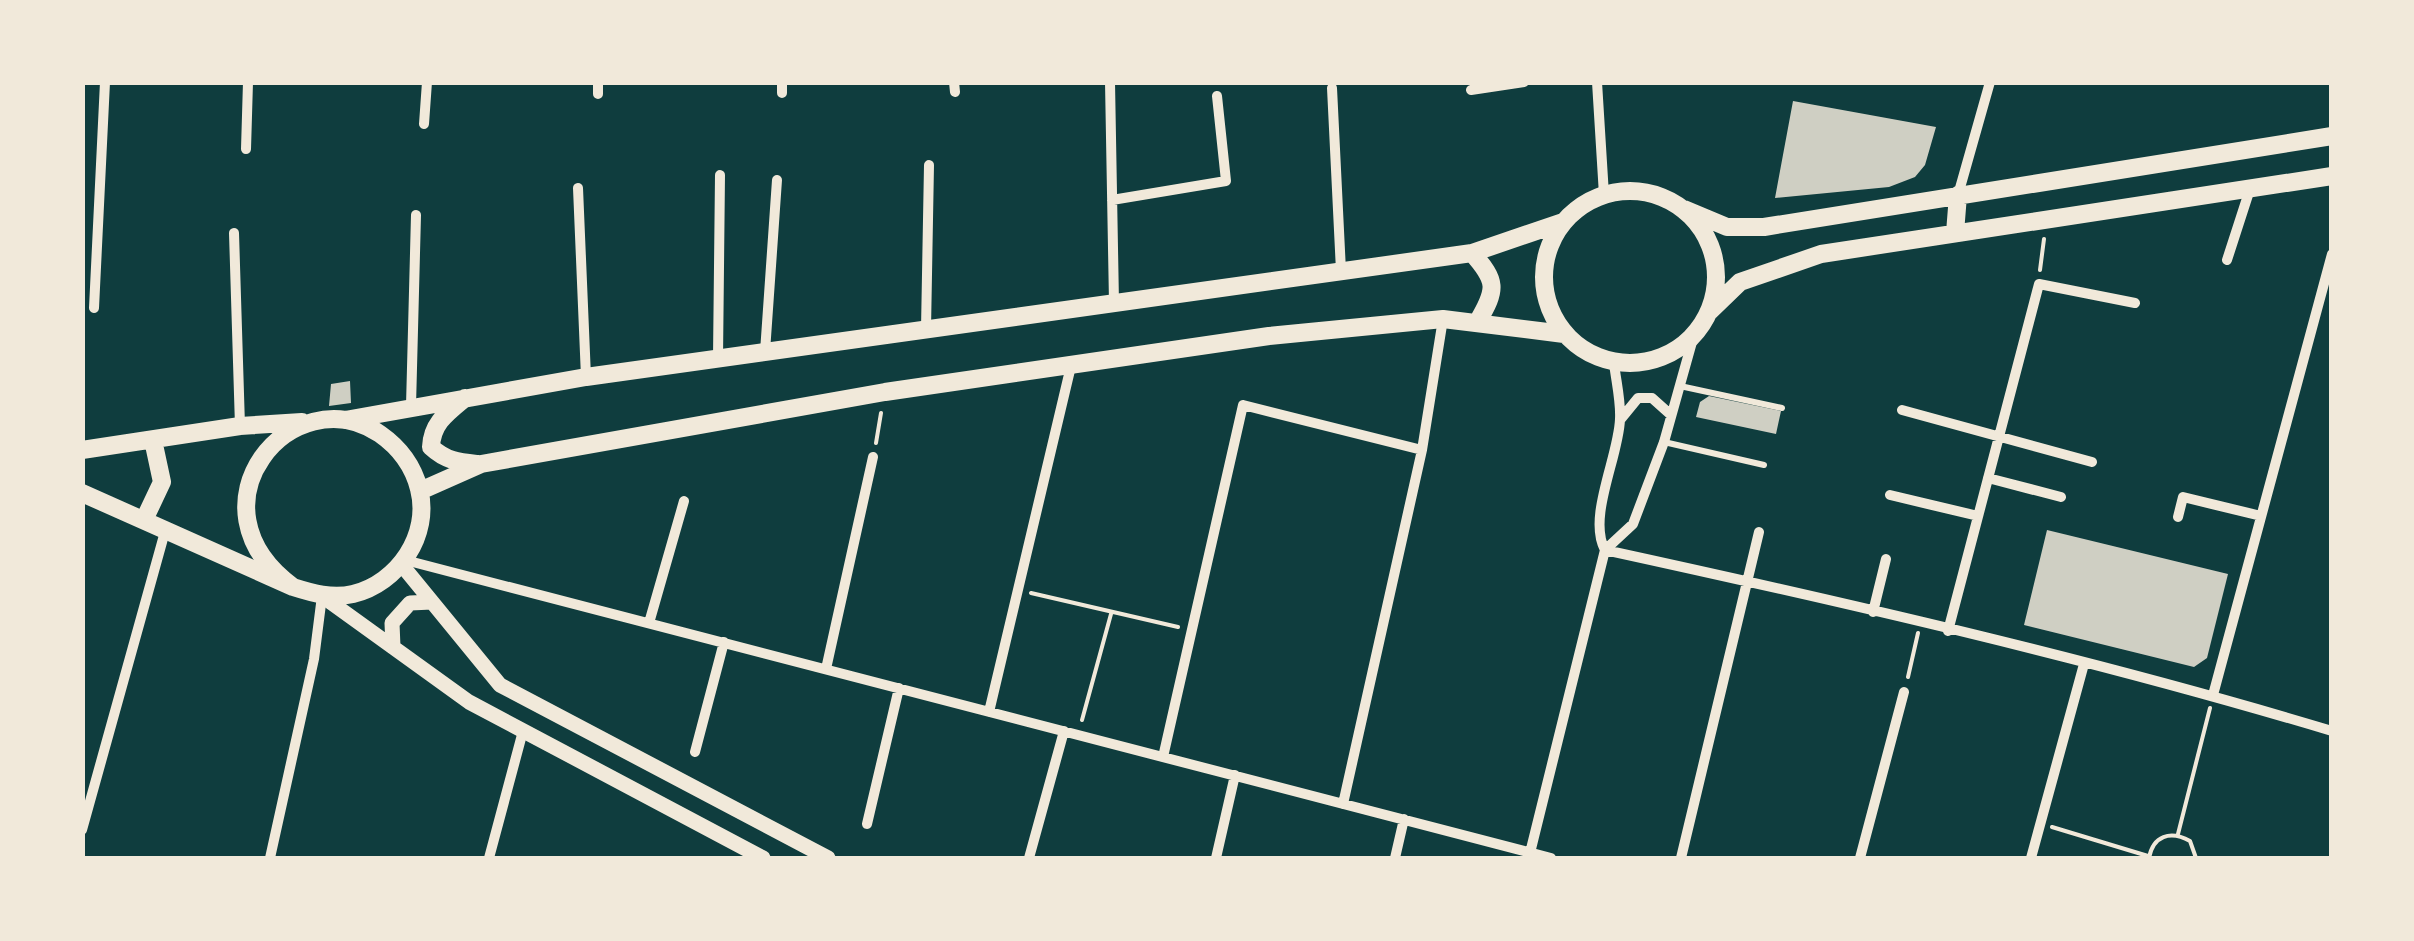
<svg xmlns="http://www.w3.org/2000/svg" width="2414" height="941" font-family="Figtree,sans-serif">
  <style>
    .building { fill: #cfcfc3 }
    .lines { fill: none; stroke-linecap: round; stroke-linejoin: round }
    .path { stroke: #f1e9da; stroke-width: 4 }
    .service { stroke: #f1e9da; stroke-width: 6 }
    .minor { stroke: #f1e9da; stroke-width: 10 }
    .tertiary { stroke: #f1e9da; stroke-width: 15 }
    .secondary { stroke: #f1e9da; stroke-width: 18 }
  </style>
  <rect width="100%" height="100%" fill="#0f3d3e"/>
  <path class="building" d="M 1793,101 L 1936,127 L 1925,165 L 1915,177 L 1889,187 L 1775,198 Z
    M 350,381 L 351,403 L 329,406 L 331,384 Z
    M 1709,396 L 1781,411 L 1776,434 L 1696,417 L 1700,402 Z
    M 2047,530 L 2228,574 L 2207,658 L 2194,667 L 2024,625 Z"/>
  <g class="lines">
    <path class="path" d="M 2040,270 L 2044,239
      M 876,443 L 881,413
      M 1031,593 L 1178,627
      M 1908,677 L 1918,633
      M 1082,720 L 1111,614
      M 2052,827 L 2148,856
      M 2178,834 L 2210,708
      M 2149,858 C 2153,836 2170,830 2190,841 L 2196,858"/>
    <path class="service" d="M 1680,386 L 1782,408
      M 1664,442 L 1764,465"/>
    <path class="minor" d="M 782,82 L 782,93
      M 954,82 L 955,92
      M 1110,82 L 1114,303
      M 1597,82 L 1604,195
      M 1332,88 L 1341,271
      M 1471,90 L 1524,82
      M 598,94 L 598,82
      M 424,124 L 427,82
      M 246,149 L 248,82
      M 578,188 L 586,377
      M 1958,195 L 1990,82
      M 1112,200 L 1226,181 L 1217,96
      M 234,233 L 240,426
      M 2227,260 L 2250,189
      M 94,308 L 105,82
      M 926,329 L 929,165
      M 765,352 L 777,180
      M 718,358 L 720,175
      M 411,406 L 416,215
      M 1902,410 L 2092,462
      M 1620,420 L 1638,398 L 1652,398 L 1671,415
      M 1988,478 L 2061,497
      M 1890,495 L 1978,516
      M 2178,517 L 2183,497 L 2261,516
      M 1605,550 C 1848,603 2093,659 2332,731
      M 1605,550 L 1633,524 L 1664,442 L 1694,335
      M 1605,550 C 1587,517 1619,456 1620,419 C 1621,401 1616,381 1614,363
      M 405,560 L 1551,858
      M 1873,612 L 1886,559
      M 649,623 L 684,501
      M 1948,631 L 2039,284 L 2135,303
      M 826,669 L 873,457
      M 2213,695 L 2332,254
      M 989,712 L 1071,366
      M 695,752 L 724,642
      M 1163,757 L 1243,405 L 1422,450
      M 1343,804 L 1422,450 L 1443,319
      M 867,824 L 899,688
      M 82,830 L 166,528
      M 1530,853 L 1605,550
      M 270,858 L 314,659 L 322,596
      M 489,858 L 523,731
      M 1029,858 L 1064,731
      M 1216,858 L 1235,775
      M 1395,858 L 1404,819
      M 1681,858 L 1759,532
      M 1860,858 L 1904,692
      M 2031,858 L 2084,664"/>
    <path class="tertiary" d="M 401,564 L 500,685 L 828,858
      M 322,596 L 469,702 L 763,858
      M 393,647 L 392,623 L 410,603 L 432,602"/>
    <path class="secondary" d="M1544 277a86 86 0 1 1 172 0a86 86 0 1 1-172 0Z
      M 1684,209 L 1727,227 L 1764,227 L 2332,136
      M 1955,233 L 1958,195
      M 1472,253 C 1497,281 1497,289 1478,321
      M 1710,311 L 1740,282 L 1821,254 L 2332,176
      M 465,398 C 447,413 432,423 431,447 C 446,461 459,462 478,464
      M 345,420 L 586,377 L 1472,253 L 1563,222
      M 82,450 L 240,426 L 302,422
      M 420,491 L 481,464 L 885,392 L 1269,336 L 1443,319 L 1564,334
      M 82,493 L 293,587 C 312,593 332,599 353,594 C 398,583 431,535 419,489 C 413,465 400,448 380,434 C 292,375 182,506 293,587
      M 145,518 L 162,482 L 153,440"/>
  </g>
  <rect width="2414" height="941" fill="none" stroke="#f1e9da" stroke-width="170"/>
</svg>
